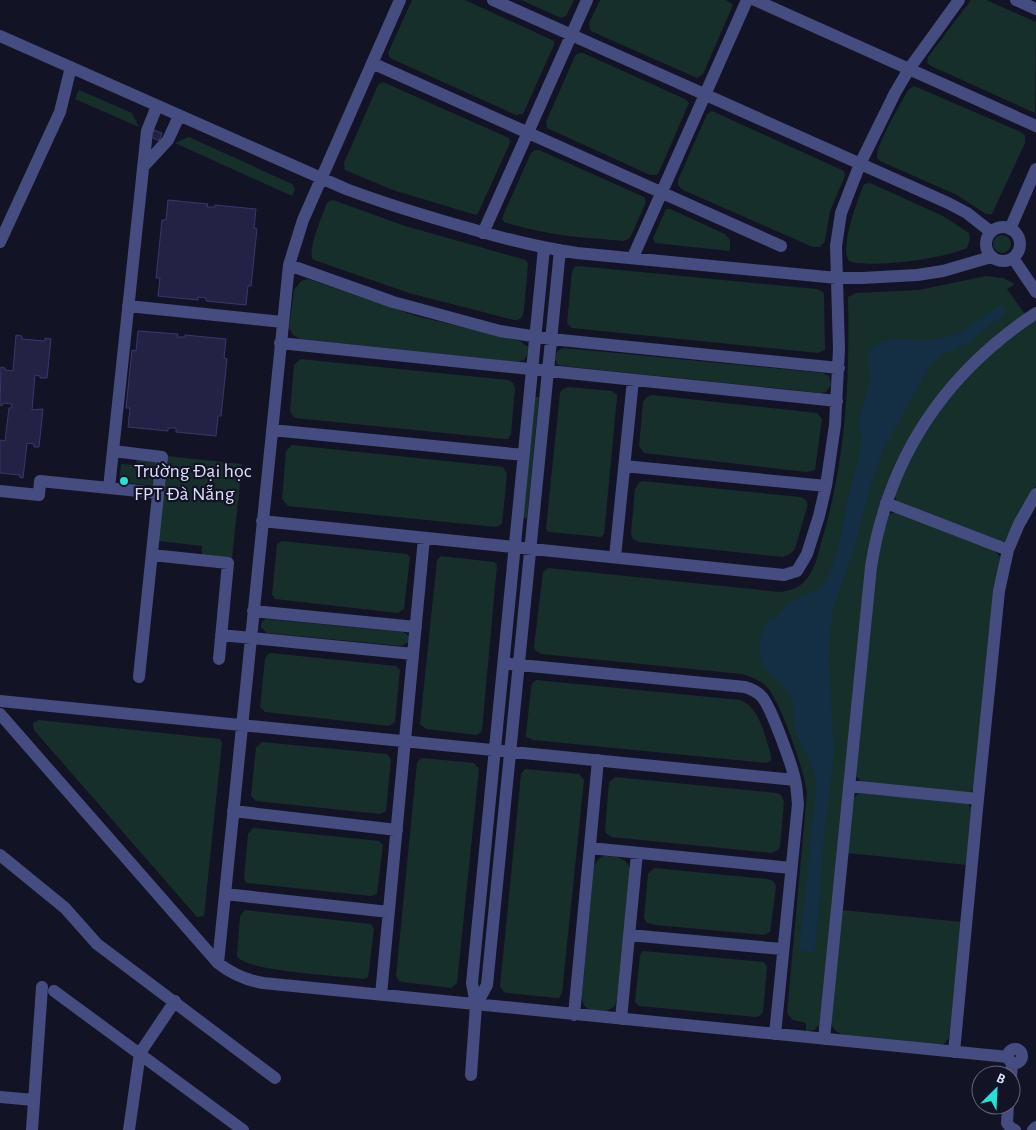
<svg xmlns="http://www.w3.org/2000/svg" width="1036" height="1130" font-family="'Alegreya Sans',sans-serif">
  <style>
    .green { fill: #172f2a }
    .water { fill: #142e43 }
    .building { fill: #232244; stroke: #39376d }
    .lines { fill: none; stroke-linecap: round; stroke-linejoin: round }
    .minor { stroke: #454c7f; stroke-width: 12 }
    .poi-dot { fill: #23e1d4; stroke: #131326; stroke-width: 2 }
    .labels { text-anchor: middle; stroke-width: 4.5; stroke-linejoin: round; paint-order: stroke }
    .poi-label { font-size: 20px; fill: #dddefa; stroke: #131326; text-anchor: start }
  </style>
  <rect width="100%" height="100%" fill="#131326"/>
  <path class="green" d="M 412,0 L 465,0 L 554,41 L 554,45 L 523,114 L 516,115 L 390,58 L 388,53 Z
    M 521,0 L 574,0 L 566,16 L 561,18 Z
    M 600,0 L 726,0 L 733,5 L 703,74 L 697,78 L 593,32 L 590,30 L 589,23 Z
    M 971,0 L 986,0 L 1036,22 L 1035,113 L 931,66 L 927,63 L 928,57 Z
    M 578,53 L 583,53 L 685,99 L 689,103 L 659,172 L 656,175 L 650,175 L 547,128 L 546,122 L 575,56 Z
    M 383,82 L 509,138 L 510,143 L 478,213 L 476,215 L 393,190 L 345,170 L 344,163 L 378,85 Z
    M 914,86 L 1021,132 L 1025,136 L 1025,143 L 992,214 L 986,214 L 957,195 L 880,161 L 877,158 C 875,146 902,102 908,90 Z
    M 79,90 L 132,113 L 139,127 L 75,99 Z
    M 712,111 L 844,171 L 845,176 L 830,211 L 825,241 L 820,247 L 813,247 L 683,190 L 678,186 L 678,180 L 707,114 Z
    M 189,137 L 292,184 L 295,189 L 292,196 L 175,143 Z
    M 535,150 L 539,150 L 644,197 L 646,202 L 630,238 L 624,241 C 584,238 542,235 504,222 L 502,218 L 531,153 Z
    M 870,183 L 943,216 L 969,233 L 970,239 L 967,248 C 946,258 871,269 849,261 C 839,249 858,199 864,184 Z
    M 333,200 L 405,226 L 526,260 L 528,264 L 524,310 L 522,317 L 517,320 L 514,320 L 409,293 L 314,260 L 312,258 C 309,246 322,216 327,203 L 330,201 Z
    M 666,209 L 670,209 L 725,234 L 730,240 L 730,251 L 655,243 L 653,238 Z
    M993 244a9 9 0 1 1 18 0a9 9 0 1 1-18 0Z
    M 579,266 L 817,289 L 823,292 L 824,295 L 825,350 L 818,353 L 572,328 L 567,323 L 572,272 L 574,267 Z
    M 986,276 L 1003,278 L 1015,284 L 1007,289 L 1025,314 C 1002,333 977,352 956,374 C 920,410 887,474 874,523 L 820,1024 L 814,1030 L 806,1031 L 806,1023 L 793,1020 L 787,1013 L 807,793 C 805,773 780,699 766,686 C 759,680 751,676 742,674 L 541,654 L 535,650 L 534,647 L 543,572 L 548,568 L 780,592 C 789,591 798,588 804,582 C 815,571 818,554 822,540 C 846,460 850,379 848,297 L 856,293 L 919,290 Z
    M 308,279 L 416,316 L 520,341 L 528,347 L 527,355 L 524,360 L 517,362 L 300,339 L 293,335 L 289,328 L 294,290 L 301,281 Z
    M 1036,319 L 1036,486 L 1005,541 L 1003,542 L 897,502 L 894,495 L 902,473 L 931,420 L 986,357 Z
    M 564,348 L 823,373 L 829,376 L 831,385 L 826,392 L 821,393 L 563,366 L 558,365 L 555,359 L 557,351 Z
    M 300,359 L 508,380 L 513,383 L 515,388 L 511,434 L 508,439 L 504,439 L 295,418 L 290,412 L 294,365 Z
    M 568,387 L 612,391 L 617,395 L 617,398 L 604,534 L 601,537 L 551,532 L 548,532 L 546,528 L 560,393 L 563,389 Z
    M 652,395 L 817,413 L 822,419 L 815,470 L 806,472 L 644,453 L 639,446 L 643,402 L 647,397 Z
    M 535,397 L 539,397 L 527,518 L 523,518 Z
    M 292,445 L 503,467 L 507,474 L 502,524 L 496,527 L 288,506 L 282,499 L 286,451 Z
    M 167,456 L 242,464 L 232,559 L 202,556 L 202,546 L 158,541 Z
    M 137,457 L 158,459 L 155,486 L 119,482 L 121,464 L 136,465 Z
    M 642,481 L 800,497 L 805,499 L 808,504 L 795,549 L 790,554 L 783,557 L 639,542 L 633,539 L 631,534 L 635,489 L 639,483 Z
    M 896,512 L 995,551 L 1000,557 L 974,788 L 969,793 L 862,782 L 856,776 L 876,560 L 889,514 Z
    M 282,541 L 407,554 L 410,557 L 404,609 L 398,613 L 275,599 L 272,594 L 277,544 Z
    M 441,556 L 494,562 L 497,565 L 482,730 L 481,732 L 477,735 L 426,729 L 420,724 L 437,560 Z
    M 266,619 L 403,632 L 409,636 L 409,642 L 402,646 L 267,633 L 261,627 L 262,622 Z
    M 271,653 L 396,666 L 400,670 L 395,722 L 389,726 L 265,712 L 260,707 L 265,659 L 268,654 Z
    M 536,680 L 740,700 C 760,707 765,737 771,755 L 771,760 L 767,763 L 533,740 L 526,737 L 526,734 L 531,688 L 532,684 Z
    M 39,720 L 220,739 L 222,743 L 204,916 L 197,917 L 34,730 L 33,723 Z
    M 262,742 L 387,754 L 391,759 L 386,811 L 380,814 L 256,801 L 251,796 L 256,748 Z
    M 423,758 L 474,763 L 479,769 L 457,983 L 451,988 L 403,982 L 399,981 L 396,976 L 417,763 L 420,759 Z
    M 525,769 L 579,774 L 584,780 L 562,993 L 559,998 L 556,998 L 507,993 L 504,992 L 500,987 L 521,774 Z
    M 615,777 L 777,793 L 781,795 L 784,801 L 780,847 L 778,850 L 771,853 L 611,837 L 606,833 L 605,830 L 609,782 Z
    M 859,793 L 967,803 L 972,809 L 967,865 L 847,853 L 854,798 Z
    M 253,828 L 379,841 L 383,845 L 377,894 L 371,896 L 246,883 L 244,878 L 248,834 Z
    M 603,856 C 615,856 627,857 630,870 L 617,998 L 615,1006 L 605,1012 C 592,1010 582,1012 582,995 L 594,866 L 598,860 Z
    M 654,868 L 767,879 C 772,880 776,882 776,888 L 770,932 L 764,935 L 656,925 L 647,923 L 644,918 L 648,874 Z
    M 245,910 L 371,924 L 374,929 L 368,977 L 364,979 C 343,976 245,972 237,956 L 240,916 Z
    M 842,910 L 962,922 L 949,1038 L 944,1044 L 940,1045 L 845,1035 C 837,1033 833,1030 831,1022 Z
    M 643,951 L 764,962 L 767,967 L 763,1012 L 759,1016 L 756,1017 L 639,1006 L 635,1002 L 640,955 Z"/>
  <path class="water" d="M 1001,304 L 1006,313 L 968,343 L 940,356 L 931,364 L 883,450 L 869,490 L 855,548 L 833,609 L 830,632 L 829,660 L 833,736 L 833,765 L 825,825 L 815,952 L 799,951 L 816,790 C 817,764 800,750 794,725 C 792,716 795,707 791,698 C 786,686 777,682 768,672 C 754,656 758,631 772,616 L 776,618 L 788,604 L 818,589 L 826,579 L 832,567 L 837,554 L 850,491 L 860,452 L 861,436 L 858,422 L 870,382 L 870,373 L 867,362 L 868,355 L 872,348 L 879,343 L 895,338 L 925,341 L 959,334 Z"/>
  <path class="building" d="M 154,130 L 162,133 L 159,141 L 151,137 Z
    M 168,200 L 208,204 L 207,207 L 215,207 L 215,205 L 256,209 L 254,228 L 257,229 L 251,286 L 248,286 L 246,305 L 206,301 L 206,298 L 198,297 L 198,300 L 158,296 L 160,278 L 156,278 L 162,220 L 166,220 Z
    M 138,331 L 178,334 L 177,337 L 185,337 L 185,335 L 226,339 L 224,358 L 227,359 L 221,416 L 218,416 L 216,436 L 176,432 L 176,428 L 168,428 L 168,431 L 128,427 L 130,408 L 126,408 L 132,350 L 136,351 Z
    M 16,335 L 22,336 L 22,339 L 45,341 L 45,338 L 51,339 L 47,378 L 40,378 L 40,376 L 35,375 L 32,410 L 43,409 L 39,447 L 34,447 L 34,444 L 27,443 L 23,478 L 19,477 L 20,475 L 0,473 L 0,440 L 5,441 L 9,408 L 11,408 L 12,404 L 3,403 L 2,406 L 0,405 L 1,367 L 5,368 L 5,370 L 13,371 Z"/>
  <g class="lines">
    <path class="minor" d="M 493,0 L 948,203 L 967,213 L 991,232
      M 755,0 L 1036,126
      M 1016,0 L 1036,9
      M 0,36 L 346,189 C 389,205 432,218 475,230 C 509,240 542,248 577,253 L 837,278 L 862,278 L 917,275 L 943,271 L 991,257
      M 372,63 L 781,246
      M 143,167 L 168,140 L 179,116
      M986 244a17 17 0 1 1 34 0a17 17 0 1 1-34 0Z
      M 1010,229 L 1036,169
      M 483,233 L 587,0
      M 0,242 L 60,112 L 71,67
      M 633,257 L 747,0
      M 1013,258 L 1036,292
      M 289,265 L 393,302 L 500,331 L 551,339 L 839,368
      M 128,306 L 282,322
      M 280,343 L 837,401
      M 272,430 L 524,455
      M 113,451 L 162,457 L 139,677
      M 624,466 L 826,486
      M 109,488 L 158,493
      M 0,491 L 39,495 L 40,481 L 109,488 L 147,131 L 157,106
      M 886,503 L 1008,550
      M 262,521 L 784,575 L 797,571 L 807,554 L 819,516 L 826,486 L 835,425 L 839,349 L 836,246 L 841,213 L 860,164 L 895,93 L 909,69 L 959,0
      M 152,555 L 228,563 L 219,659
      M 615,557 L 633,380
      M 253,611 L 416,627
      M 221,635 L 413,654
      M 510,664 L 745,687 C 751,689 757,691 762,697 C 771,707 792,765 795,780 C 797,788 797,796 798,804 L 775,1034
      M 0,701 L 795,780
      M 0,714 L 218,963 C 232,974 245,980 263,983 L 1008,1057
      M 849,786 L 978,799
      M 233,811 L 397,830
      M 590,848 L 791,868
      M 0,855 L 65,908 L 97,944 L 275,1078
      M 225,894 L 389,912
      M 629,935 L 782,949
      M 218,963 L 289,265 L 303,220 L 400,0
      M 54,991 L 243,1130
      M 381,995 L 424,538
      M 476,1005 L 487,985 L 560,250
      M 574,1015 L 598,760
      M 621,1019 L 637,853
      M 824,1039 L 871,567 C 888,458 944,374 1036,313
      M1008 1056a7 7 0 1 1 14 0a7 7 0 1 1-14 0Z
      M 954,1052 L 978,799 L 999,591 L 1008,550 L 1019,524 L 1036,494
      M 471,1075 L 476,1005 L 472,983 L 544,248
      M 1011,1078 L 1012,1063
      M 0,1097 L 34,1100
      M 1008,1105 L 1007,1123 L 1011,1128 L 1015,1130
      M 32,1130 L 42,987
      M 129,1130 L 140,1053 L 175,1001
      M 1033,1130 L 1036,1127"/>
  </g>
  <circle class="poi-dot" cx="124" cy="481" r="5"/>
  <g class="labels">
    <g class="poi-label">
      <text x="134" y="477">Trường Đại học<tspan x="134" dy="23">FPT Đà Nẵng</tspan></text>
    </g>
  </g>
  <g transform="translate(996 1090) rotate(24)"><circle r="24" fill="#131326" stroke="#64647b"/>
  <path d="M0-4L9 19L0 12L-9 19Z" fill="#23e1d4"/>
  <text y="-8" font-size="14" font-weight="bold" text-anchor="middle" fill="#dddefa">B</text>
  </g>
</svg>
